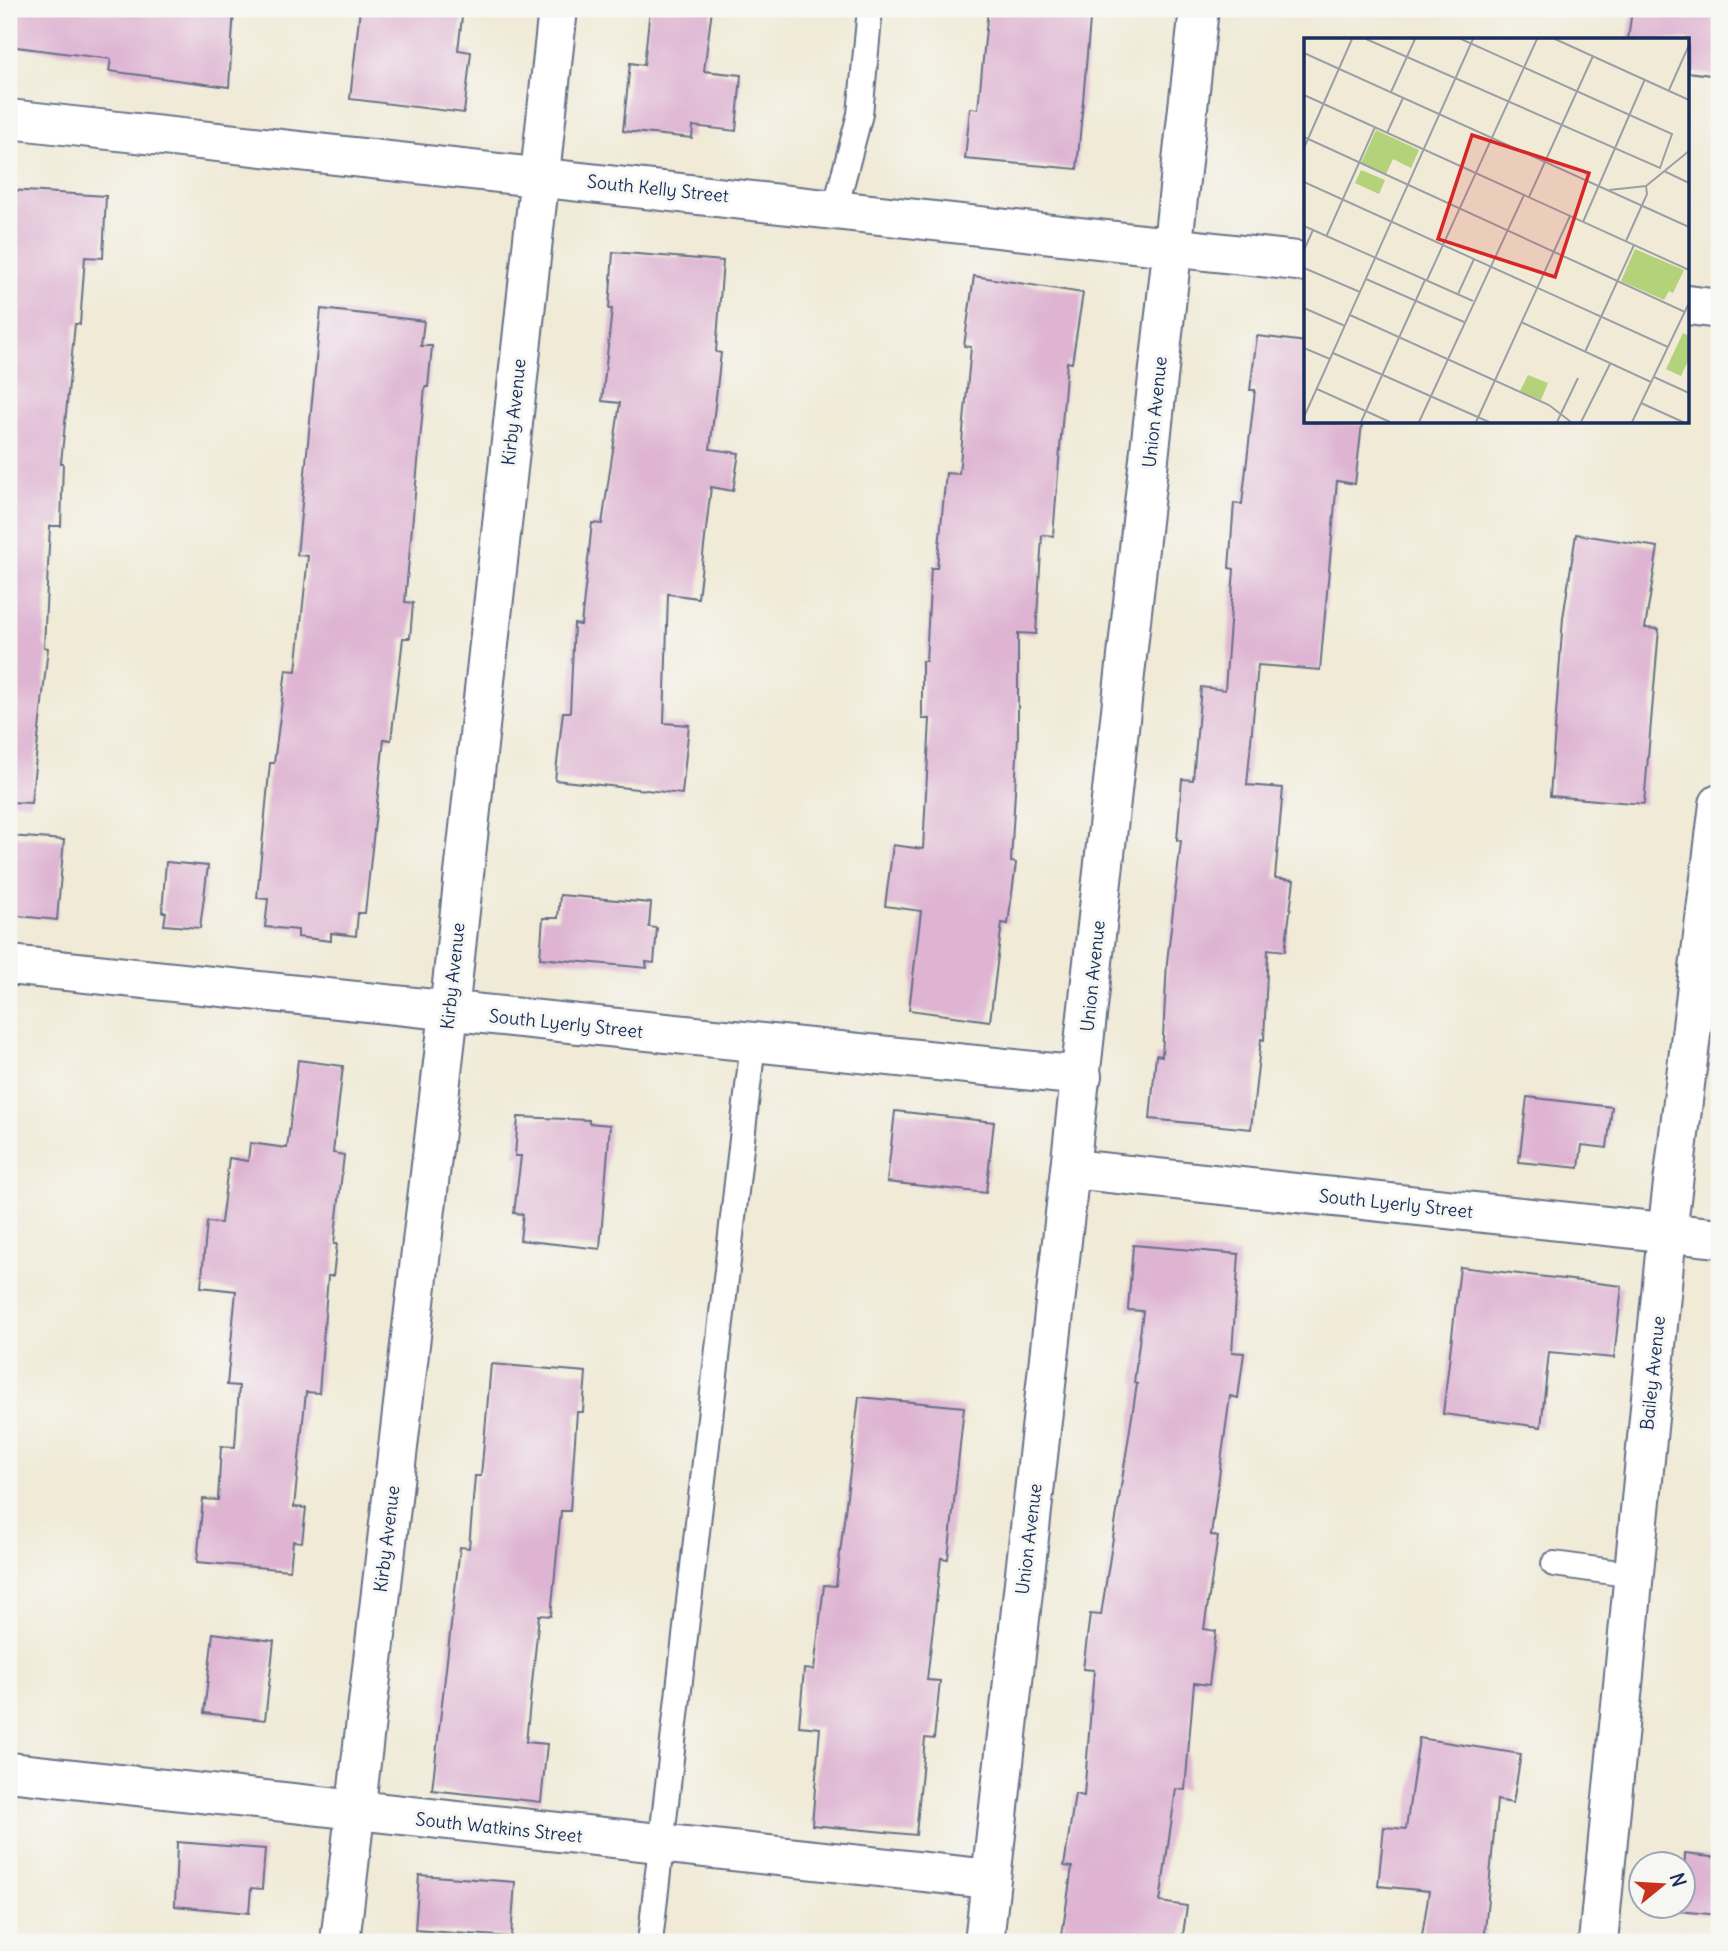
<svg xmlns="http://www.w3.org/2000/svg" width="1728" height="1951" font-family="Delius,sans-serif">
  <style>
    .building { fill: #deb4d2 }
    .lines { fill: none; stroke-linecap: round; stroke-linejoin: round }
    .lane-casing { stroke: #667088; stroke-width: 28 }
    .street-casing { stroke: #667088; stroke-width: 42 }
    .primary-casing { stroke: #667088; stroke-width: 42 }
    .lane { stroke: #fff; stroke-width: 24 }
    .street { stroke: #fff; stroke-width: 38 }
    .primary { stroke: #fff; stroke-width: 38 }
    .labels { text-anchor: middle; stroke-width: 6; stroke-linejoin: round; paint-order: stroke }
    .street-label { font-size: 18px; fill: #1b2f5e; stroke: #f6f6f2 }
    .inset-road { fill: none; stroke: #9b9fa6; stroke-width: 2 }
    .view { fill: #d62828; fill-opacity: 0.15; stroke: #d62828; stroke-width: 3.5 }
    .inset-edge { fill: none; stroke: #1b2f5e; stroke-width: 3.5 }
  </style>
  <rect width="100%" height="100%" fill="#f6f6f2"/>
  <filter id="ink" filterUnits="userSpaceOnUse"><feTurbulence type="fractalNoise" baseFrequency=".0143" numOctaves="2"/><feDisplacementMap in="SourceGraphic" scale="14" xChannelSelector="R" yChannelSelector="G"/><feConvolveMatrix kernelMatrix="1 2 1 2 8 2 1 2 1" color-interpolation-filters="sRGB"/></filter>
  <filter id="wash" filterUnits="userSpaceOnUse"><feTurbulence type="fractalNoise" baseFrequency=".00686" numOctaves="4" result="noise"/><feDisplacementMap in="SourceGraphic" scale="28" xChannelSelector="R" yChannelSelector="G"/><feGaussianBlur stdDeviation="1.57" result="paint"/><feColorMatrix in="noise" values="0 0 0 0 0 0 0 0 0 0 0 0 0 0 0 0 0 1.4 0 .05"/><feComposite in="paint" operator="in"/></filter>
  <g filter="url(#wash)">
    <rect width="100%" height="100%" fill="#f0ead6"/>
    <g id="blocks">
      <path class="building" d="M 9,9 L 234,9 L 229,87 L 109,71 L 111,59 L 9,46 Z
        M 360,9 L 463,9 L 458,50 L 471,52 L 464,113 L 350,99 Z
        M 650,9 L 712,9 L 704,71 L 741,75 L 736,131 L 693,126 L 692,138 L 623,131 L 630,63 L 644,65 Z
        M 988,9 L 1091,9 L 1077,169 L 965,159 L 970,108 L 978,109 Z
        M 1632,9 L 1719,9 L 1719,76 L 1688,72 L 1688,40 L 1628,40 Z
        M 9,190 L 106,196 L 103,258 L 85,257 L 80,324 L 75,324 L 61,463 L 63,463 L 61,526 L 50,526 L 44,647 L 48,648 L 31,803 L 9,802 Z
        M 613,252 L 723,261 L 716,352 L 721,353 L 710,449 L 739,453 L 733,491 L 711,487 L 698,598 L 668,594 L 664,723 L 689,725 L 682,794 L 555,780 L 563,712 L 570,712 L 574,624 L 581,625 L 592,523 L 602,524 L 620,403 L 602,401 L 612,309 L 609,309 Z
        M 974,276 L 1083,293 L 1072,363 L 1067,362 L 1053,536 L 1042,535 L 1036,634 L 1018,633 L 1018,738 L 1011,862 L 1016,863 L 1008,924 L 1002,923 L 990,1021 L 909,1010 L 921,911 L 885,906 L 893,845 L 923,849 L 930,719 L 922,719 L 922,661 L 926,661 L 931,568 L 937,568 L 946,473 L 959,474 L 971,347 L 964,346 Z
        M 321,309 L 424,321 L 421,346 L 432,346 L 428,387 L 425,387 L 405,602 L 413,603 L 410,638 L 403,638 L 391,740 L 384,739 L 365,913 L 358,913 L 356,936 L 331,933 L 331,941 L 298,937 L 298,930 L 265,927 L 268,899 L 257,898 L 270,763 L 274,763 L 286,670 L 296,671 L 308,556 L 297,555 Z
        M 1257,336 L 1306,342 L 1306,422 L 1362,424 L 1355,484 L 1337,481 L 1320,670 L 1258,665 L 1247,785 L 1283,788 L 1275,878 L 1294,880 L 1285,951 L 1268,949 L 1264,1040 L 1261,1039 L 1251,1129 L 1150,1119 L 1156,1055 L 1162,1056 L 1167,962 L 1181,841 L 1177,840 L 1182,779 L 1193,780 L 1201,687 L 1225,690 L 1234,569 L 1229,568 L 1234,503 L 1242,504 L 1255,390 L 1250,390 Z
        M 1576,534 L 1658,547 L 1645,628 L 1659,629 L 1644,804 L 1550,796 L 1563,618 Z
        M 9,836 L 64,840 L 57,920 L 9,915 Z
        M 166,862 L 208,866 L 200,928 L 164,925 L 166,912 L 162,912 Z
        M 560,895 L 651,903 L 649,927 L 657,928 L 654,963 L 646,962 L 647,968 L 540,958 L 543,918 L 558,918 Z
        M 298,1060 L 343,1066 L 333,1153 L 344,1155 L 334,1244 L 337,1244 L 333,1276 L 328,1276 L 319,1393 L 306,1392 L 294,1507 L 306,1508 L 302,1542 L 293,1541 L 290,1570 L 197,1562 L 203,1499 L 218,1500 L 221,1446 L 235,1447 L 239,1386 L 227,1385 L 236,1291 L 201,1287 L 207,1222 L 221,1223 L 229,1158 L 248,1161 L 250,1143 L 287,1148 Z
        M 1527,1097 L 1612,1107 L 1607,1148 L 1582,1145 L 1579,1168 L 1519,1162 Z
        M 895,1111 L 994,1122 L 986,1193 L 887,1182 Z
        M 518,1117 L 589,1120 L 589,1123 L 610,1125 L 600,1249 L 520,1240 L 523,1214 L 514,1213 L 521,1156 L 515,1156 Z
        M 1133,1245 L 1239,1254 L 1232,1352 L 1244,1353 L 1238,1398 L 1230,1396 L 1211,1535 L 1218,1537 L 1204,1629 L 1216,1631 L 1209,1685 L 1194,1683 L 1185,1790 L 1176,1789 L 1160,1902 L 1187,1906 L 1182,1942 L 1061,1942 L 1072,1867 L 1064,1866 L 1075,1794 L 1084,1796 L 1094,1670 L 1083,1669 L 1090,1614 L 1101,1615 L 1137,1384 L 1134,1383 L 1143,1311 L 1128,1310 Z
        M 1460,1267 L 1622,1286 L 1614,1358 L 1549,1352 L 1541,1427 L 1443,1414 Z
        M 491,1364 L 586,1372 L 583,1412 L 577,1412 L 570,1511 L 561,1511 L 551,1616 L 539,1615 L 526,1742 L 547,1744 L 541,1802 L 432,1790 L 460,1547 L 469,1548 L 475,1476 L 481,1476 Z
        M 859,1397 L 964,1407 L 948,1559 L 941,1558 L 927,1680 L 940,1681 L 934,1739 L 925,1738 L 916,1835 L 812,1825 L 820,1728 L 799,1726 L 804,1669 L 814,1670 L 824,1585 L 836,1586 Z
        M 213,1633 L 274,1641 L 265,1720 L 204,1713 Z
        M 1419,1738 L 1521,1754 L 1513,1803 L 1497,1800 L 1484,1942 L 1421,1942 L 1429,1891 L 1378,1886 L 1384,1827 L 1406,1829 Z
        M 177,1842 L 265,1849 L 262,1889 L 251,1888 L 249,1913 L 175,1906 Z
        M 1685,1854 L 1719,1858 L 1719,1915 L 1679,1911 L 1680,1906 L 1683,1906 Z
        M 419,1875 L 515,1882 L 511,1937 L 415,1930 Z"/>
    </g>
  </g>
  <g filter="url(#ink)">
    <use href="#blocks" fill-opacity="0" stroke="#667088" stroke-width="2"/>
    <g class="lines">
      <g class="lane-casing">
        <path id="lane" d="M 835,209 L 860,114 L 870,9
          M 1554,1564 L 1634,1575
          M 650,1942 L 753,1043"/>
      </g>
      <g class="street-casing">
        <path id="street" d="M 9,119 L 1306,262
          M 1688,305 L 1719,309
          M 9,965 L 1082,1076
          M 1072,1169 L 1719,1238
          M 9,1772 L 989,1879
          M 340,1942 L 449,1012 L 558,9
          M 984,1942 L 1199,9"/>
      </g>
      <g class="primary-casing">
        <path id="primary" d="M 1598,1942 L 1667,1233 L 1719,804"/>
      </g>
      <use href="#lane" class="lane"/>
      <use href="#street" class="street"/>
      <use href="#primary" class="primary"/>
    </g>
  </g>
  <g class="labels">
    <g class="street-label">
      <text transform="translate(658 189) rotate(6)" y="6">South Kelly Street</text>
      <text transform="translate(514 412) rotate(-84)" y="6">Kirby Avenue</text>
      <text transform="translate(1155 412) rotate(-84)" y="6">Union Avenue</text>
      <text transform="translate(453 976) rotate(-84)" y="6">Kirby Avenue</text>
      <text transform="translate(1093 976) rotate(-84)" y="6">Union Avenue</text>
      <text transform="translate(566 1024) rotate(6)" y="6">South Lyerly Street</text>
      <text transform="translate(1396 1204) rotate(6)" y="6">South Lyerly Street</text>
      <text transform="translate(1653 1373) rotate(-84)" y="6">Bailey Avenue</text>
      <text transform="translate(387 1539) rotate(-83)" y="6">Kirby Avenue</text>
      <text transform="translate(1029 1539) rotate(-83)" y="6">Union Avenue</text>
      <text transform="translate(499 1828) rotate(6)" y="6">South Watkins Street</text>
    </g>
  </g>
  <g transform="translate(1304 38)">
    <rect width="385" height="385" fill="#f0ead6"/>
    <path d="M 72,92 L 115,112 L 107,130 L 89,121 L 82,136 L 57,125 ZM 57,132 L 81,142 L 75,156 L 51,145 ZM 331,211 L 380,232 L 369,255 L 365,253 L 360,262 L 317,243 ZM 379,295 L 385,298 L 385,321 L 377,338 L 362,331 ZM 224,337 L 244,345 L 237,362 L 216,353 Z" fill="#b3d279"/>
    <path class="inset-road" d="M 62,1 L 356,130 L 368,96 L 157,1M 251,1 L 385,62M 0,15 L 385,189M 365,52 L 385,7M 87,54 L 111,1M 0,57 L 385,232M 83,95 L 99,60M 0,99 L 381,274M 0,110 L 48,1M 360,133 L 385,145M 0,144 L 364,309M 305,152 L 342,148 L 385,113M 225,159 L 289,18M 279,184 L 341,41M 0,188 L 169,263M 22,199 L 71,89M 322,203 L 343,156 L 342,148M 0,212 L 9,192M 0,230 L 56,254M 62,241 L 160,284M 123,242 L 233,1M 154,256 L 170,221M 0,270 L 41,288M 46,277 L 245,367 L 267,384M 217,284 L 347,344M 0,310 L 26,321M 281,314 L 330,207M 29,315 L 185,384M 350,339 L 385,355M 13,351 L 86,384M 337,365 L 379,384M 0,379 L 169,1M 57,384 L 121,242M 115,384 L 220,157M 172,384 L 266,178M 253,384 L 274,340M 277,384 L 306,326M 328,384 L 385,265"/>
    <path class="view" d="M 168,97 L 285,135 L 251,239 L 134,201 Z"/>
    <rect width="385" height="385" class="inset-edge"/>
  </g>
  <rect width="1728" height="1951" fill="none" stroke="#f6f6f2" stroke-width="35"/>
  <g transform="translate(1662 1885) rotate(72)"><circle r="33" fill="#f6f6f2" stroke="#9ea6b7" stroke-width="2"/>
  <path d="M0-5L12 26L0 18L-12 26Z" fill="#c8321e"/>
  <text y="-10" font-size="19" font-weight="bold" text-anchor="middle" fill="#1b2f5e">N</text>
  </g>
</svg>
